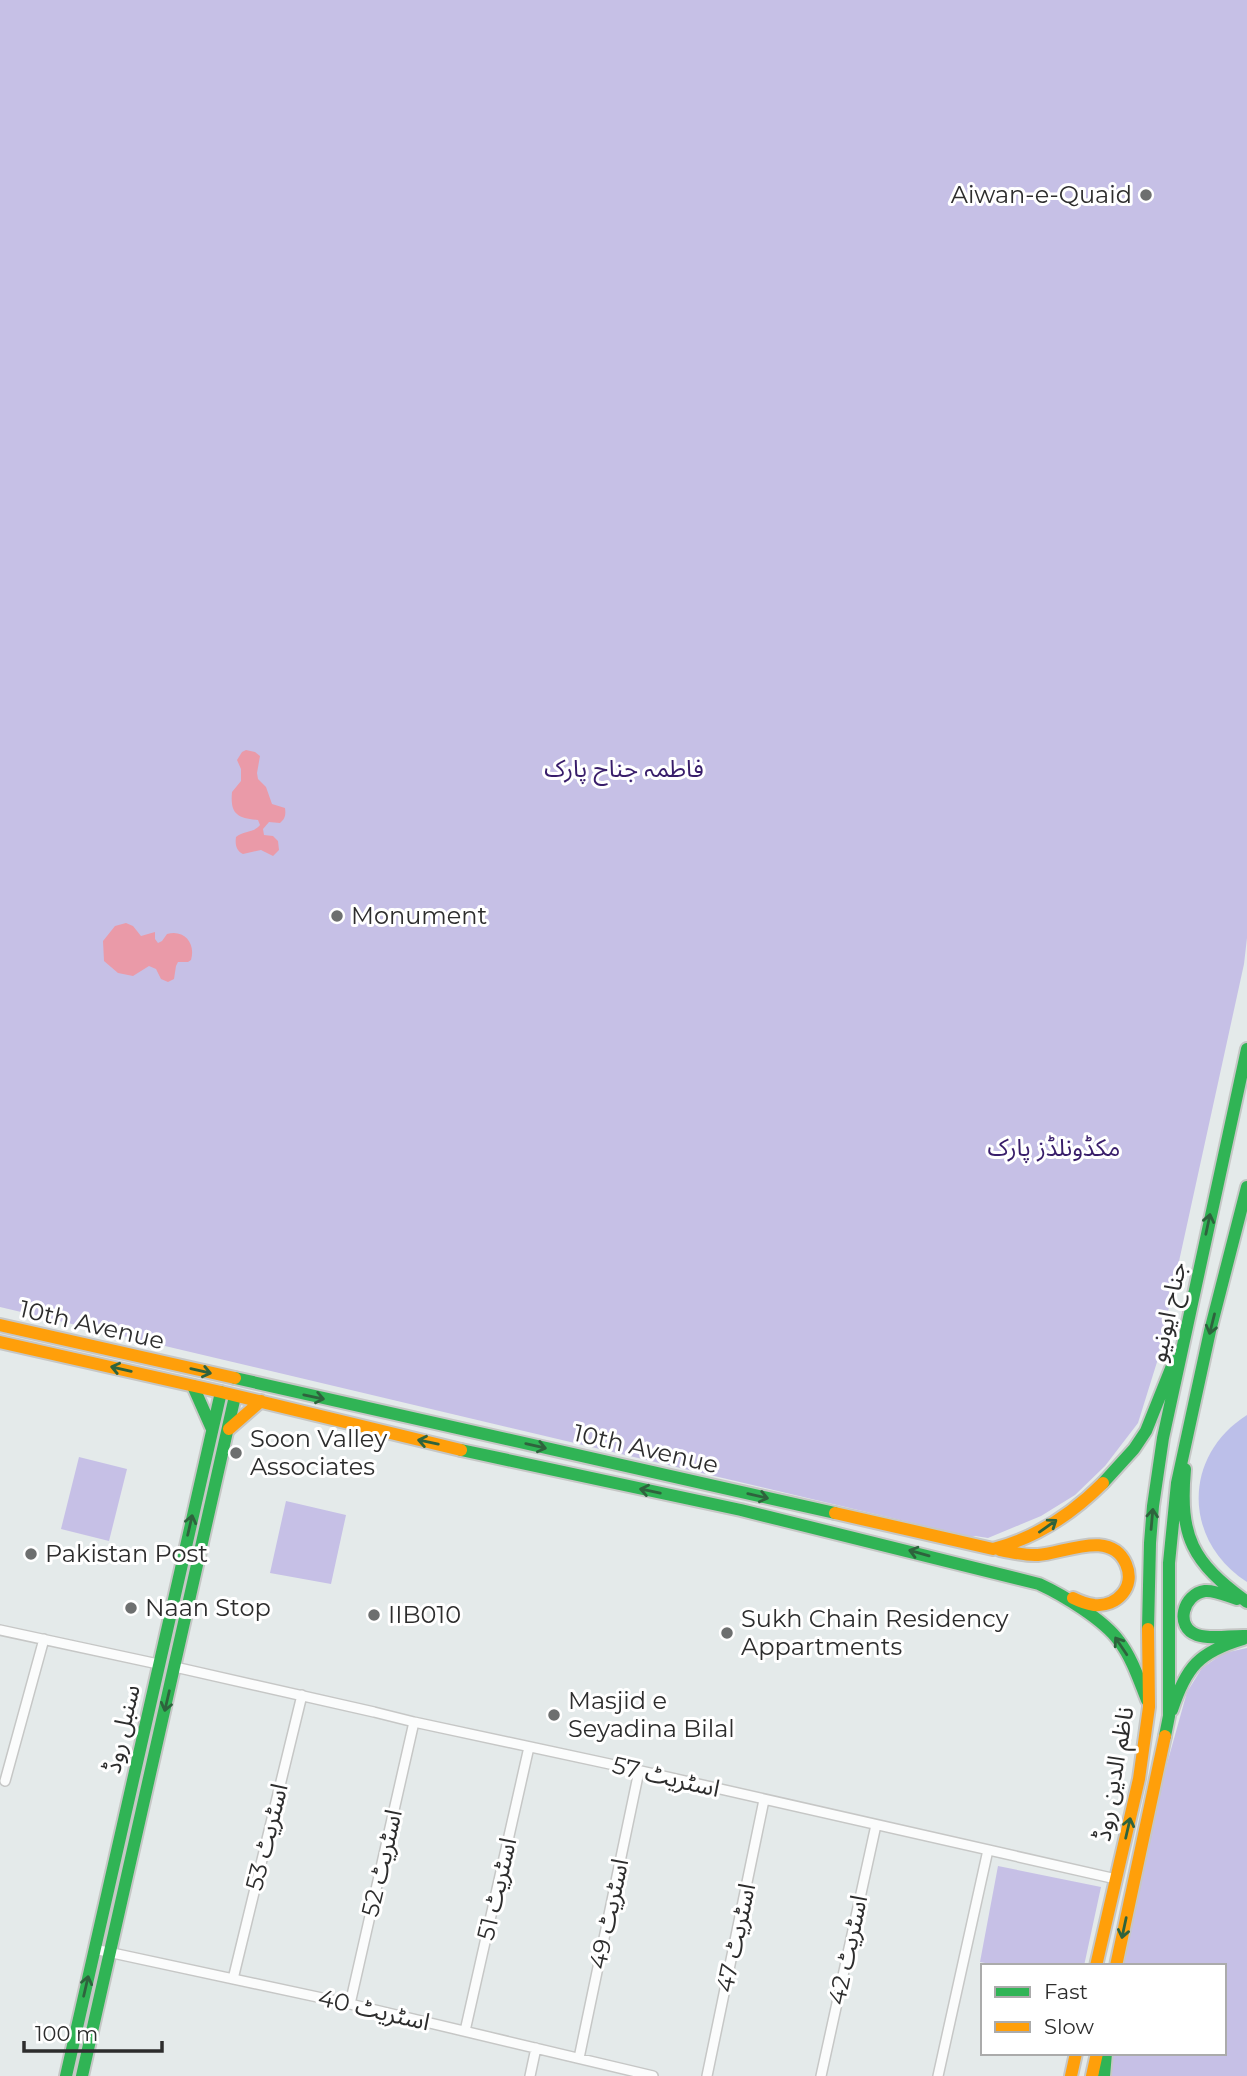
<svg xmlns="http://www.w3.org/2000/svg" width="1247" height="2076" font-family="Montserrat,'Noto Sans Arabic',sans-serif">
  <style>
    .green { fill: #c6c0e6 }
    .pitch { fill: #bcbfe9 }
    .water { fill: #ea9aa8 }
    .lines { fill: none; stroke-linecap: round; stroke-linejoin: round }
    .street-casing { stroke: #c6c7c6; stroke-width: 12 }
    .fast-casing { stroke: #c6c7c6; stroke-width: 16 }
    .slow-casing { stroke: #c6c7c6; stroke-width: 16 }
    .street { stroke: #fbfcfc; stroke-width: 9 }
    .fast { stroke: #30b455; stroke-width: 12 }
    .slow { stroke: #ff9f0a; stroke-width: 12 }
    .oneway { stroke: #2e633d }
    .poi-dot { fill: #6d6f6f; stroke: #fff; stroke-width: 2.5 }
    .labels { text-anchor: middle; stroke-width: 6; stroke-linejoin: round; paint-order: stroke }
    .poi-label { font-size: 24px; fill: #2d2d2d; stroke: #fff; text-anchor: start }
    .park-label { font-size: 24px; fill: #381d6a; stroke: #fff }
    .street-label { font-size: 24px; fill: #2d2d2d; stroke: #fff }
  </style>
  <rect width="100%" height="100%" fill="#e4eaea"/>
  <path class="green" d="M 0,0 L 1247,0 L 1247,938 L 1244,964 L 1157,1362 L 1138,1423 L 1105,1466 L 1075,1495 L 1041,1516 L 988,1538 L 975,1536 L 972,1537 L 0,1307 Z
    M 79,1457 L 127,1469 L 109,1541 L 61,1529 Z
    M 286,1501 L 346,1515 L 331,1584 L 270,1573 Z
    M 1247,1648 L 1247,2076 L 1094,2076 L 1099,2053 L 1224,2053 L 1224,1966 L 1119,1966 L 1153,1814 L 1187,1692 L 1202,1668 L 1224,1653 Z
    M 998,1866 L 1101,1887 L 1084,1966 L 1001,1966 L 980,1962 Z"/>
  <path class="pitch" d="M 1247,1415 L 1247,1582 C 1183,1541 1182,1456 1247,1415 Z"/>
  <path class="water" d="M 246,750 L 255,752 L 260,756 L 257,773 L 258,779 L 266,787 L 272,804 L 285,808 C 286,815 285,819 280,823 L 269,822 L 263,829 L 264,835 L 273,836 L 278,841 L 279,850 L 273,856 L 261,850 L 243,854 C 236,851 235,844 236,837 C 244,830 254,833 260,825 L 258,820 C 237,818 230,814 232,792 L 241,781 L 241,769 L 237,760 L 242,752 Z
    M 126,923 L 133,926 L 141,936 L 155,932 L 155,939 L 158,943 L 162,941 L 167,934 C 184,929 196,943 191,960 L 188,962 L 178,962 L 176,966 L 174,979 L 168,982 L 161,979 L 156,969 L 149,966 L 133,976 L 118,973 L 104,961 L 103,941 L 115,926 Z"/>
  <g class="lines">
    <g class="street-casing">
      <path id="street" d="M 0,1630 L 158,1664
        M 175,1667 L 374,1712 L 414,1722 L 619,1766 L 1116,1879
        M 5,1781 L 44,1639
        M 94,1949 L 350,2004 L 653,2076
        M 233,1979 L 302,1695
        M 350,2004 L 414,1722
        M 465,2031 L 529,1747
        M 579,2058 L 639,1771
        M 530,2076 L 536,2048
        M 707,2076 L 764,1800
        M 821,2076 L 876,1825
        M 938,2076 L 988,1850"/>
    </g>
    <g class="fast-casing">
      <path id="fast" d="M 235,1378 L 835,1513
        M 193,1386 L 212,1429
        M 461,1450 L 741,1510 L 1039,1584 C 1063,1595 1104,1620 1119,1641 C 1132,1658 1139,1680 1147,1700
        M 1185,1469 C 1179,1537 1192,1562 1247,1602
        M 1103,1483 L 1134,1449 L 1146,1431 L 1174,1361
        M 1237,1599 C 1227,1596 1215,1590 1205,1591 C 1183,1594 1174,1627 1197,1635 C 1212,1640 1232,1635 1247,1636
        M 1148,1629 L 1150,1543 L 1153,1506 L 1163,1438 L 1247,1049
        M 1172,1710 C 1186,1667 1199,1652 1243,1639
        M 1165,1736 L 1169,1716 L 1169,1563 L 1177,1483 L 1210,1331 L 1247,1187
        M 66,2076 L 221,1392
        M 82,2076 L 235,1396
        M 1104,2076 L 1106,2053"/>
    </g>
    <g class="slow-casing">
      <path id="slow" d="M 0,1325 L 235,1378
        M 0,1342 L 221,1392 L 461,1450
        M 229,1429 L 261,1401
        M 835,1513 L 993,1549 C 1036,1538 1072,1514 1103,1483
        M 1000,1550 C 1012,1552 1026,1556 1038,1555 C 1065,1553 1111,1529 1126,1564 C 1136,1587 1117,1607 1094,1605 C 1087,1604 1079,1601 1073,1598
        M 1096,1966 L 1139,1779 L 1149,1707 L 1148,1629
        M 1116,1966 L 1165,1736
        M 1071,2076 L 1076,2053
        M 1092,2076 L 1097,2053"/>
    </g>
    <use href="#street" class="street"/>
    <use href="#fast" class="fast"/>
    <use href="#slow" class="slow"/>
  </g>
  <defs><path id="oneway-shaft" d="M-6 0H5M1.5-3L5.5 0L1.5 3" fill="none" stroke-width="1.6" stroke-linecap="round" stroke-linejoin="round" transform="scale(1.75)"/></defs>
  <g class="oneway">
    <use href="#oneway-shaft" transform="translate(1208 1224) rotate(-78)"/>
    <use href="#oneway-shaft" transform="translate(1212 1324) rotate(104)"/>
    <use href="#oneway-shaft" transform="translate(121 1369) rotate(-167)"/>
    <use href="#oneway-shaft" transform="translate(201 1371) rotate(13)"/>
    <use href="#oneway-shaft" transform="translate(314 1397) rotate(12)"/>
    <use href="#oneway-shaft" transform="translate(428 1442) rotate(-168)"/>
    <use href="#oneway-shaft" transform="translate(536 1446) rotate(13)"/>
    <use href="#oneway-shaft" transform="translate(650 1491) rotate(-168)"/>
    <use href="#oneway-shaft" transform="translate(758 1496) rotate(13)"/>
    <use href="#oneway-shaft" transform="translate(1152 1519) rotate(-85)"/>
    <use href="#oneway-shaft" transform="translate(190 1525) rotate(-77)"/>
    <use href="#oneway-shaft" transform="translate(1048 1526) rotate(-35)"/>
    <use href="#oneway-shaft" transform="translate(919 1553) rotate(-164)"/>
    <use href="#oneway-shaft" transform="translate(1121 1646) rotate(-124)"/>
    <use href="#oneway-shaft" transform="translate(167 1701) rotate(103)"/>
    <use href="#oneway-shaft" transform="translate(1128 1828) rotate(-77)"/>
    <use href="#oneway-shaft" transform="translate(1124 1928) rotate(102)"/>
    <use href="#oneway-shaft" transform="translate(86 1986) rotate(-77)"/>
  </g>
  <g class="poi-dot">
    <circle cx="1146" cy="195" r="7"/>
    <circle cx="337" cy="916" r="7"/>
    <circle cx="236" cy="1453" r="7"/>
    <circle cx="31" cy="1554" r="7"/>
    <circle cx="131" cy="1608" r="7"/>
    <circle cx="374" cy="1615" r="7"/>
    <circle cx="727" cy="1633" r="7"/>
    <circle cx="554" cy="1715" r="7"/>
  </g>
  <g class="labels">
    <g class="poi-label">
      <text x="1132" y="203" text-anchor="end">Aiwan-e-Quaid</text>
      <text x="351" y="924">Monument</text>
      <text x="250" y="1447">Soon Valley<tspan x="250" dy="28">Associates</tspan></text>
      <text x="45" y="1562">Pakistan Post</text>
      <text x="145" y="1616">Naan Stop</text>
      <text x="388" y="1623">IIB010</text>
      <text x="741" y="1627">Sukh Chain Residency<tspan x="741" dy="28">Appartments</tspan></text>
      <text x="568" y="1709">Masjid e<tspan x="568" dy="28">Seyadina Bilal</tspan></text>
    </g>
    <g class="park-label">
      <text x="624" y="777">فاطمہ جناح پارک</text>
      <text x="1054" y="1156">مکڈونلڈز پارک</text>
    </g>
    <g class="street-label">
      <text transform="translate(1168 1312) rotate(-78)" y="8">جناح ایونیو</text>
      <text transform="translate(92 1325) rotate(13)" y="8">10th Avenue</text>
      <text transform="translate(646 1449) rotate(13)" y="8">10th Avenue</text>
      <text transform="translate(122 1729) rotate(-77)" y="8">سنبل روڈ</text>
      <text transform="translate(1114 1774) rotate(-80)" y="8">ناظم الدین روڈ</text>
      <text transform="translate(666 1777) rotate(13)" y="8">اسٹریٹ 57</text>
      <text transform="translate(267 1837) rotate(-76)" y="8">اسٹریٹ 53</text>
      <text transform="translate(382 1863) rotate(-77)" y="8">اسٹریٹ 52</text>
      <text transform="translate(497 1889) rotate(-77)" y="8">اسٹریٹ 51</text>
      <text transform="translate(609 1914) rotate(-78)" y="8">اسٹریٹ 49</text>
      <text transform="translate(736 1938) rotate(-78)" y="8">اسٹریٹ 47</text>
      <text transform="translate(848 1950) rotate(-78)" y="8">اسٹریٹ 42</text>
      <text transform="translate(374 2010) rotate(13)" y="8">اسٹریٹ 40</text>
    </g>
  </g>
  <rect x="981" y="1964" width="245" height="91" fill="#ffffff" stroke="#ababab" stroke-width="2"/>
  <rect x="995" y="1987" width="35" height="10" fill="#30b455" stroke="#ababab" stroke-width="2"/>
  <text x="1044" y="1999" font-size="21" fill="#2d2d2d">Fast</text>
  <rect x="995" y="2022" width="35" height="10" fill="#ff9f0a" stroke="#ababab" stroke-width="2"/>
  <text x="1044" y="2034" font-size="21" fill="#2d2d2d">Slow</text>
  <path d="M24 2041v10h138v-10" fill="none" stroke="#2d2d2d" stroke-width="3.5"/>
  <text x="35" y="2041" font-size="21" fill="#2d2d2d" stroke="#ffffff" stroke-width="5" paint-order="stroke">100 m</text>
</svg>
